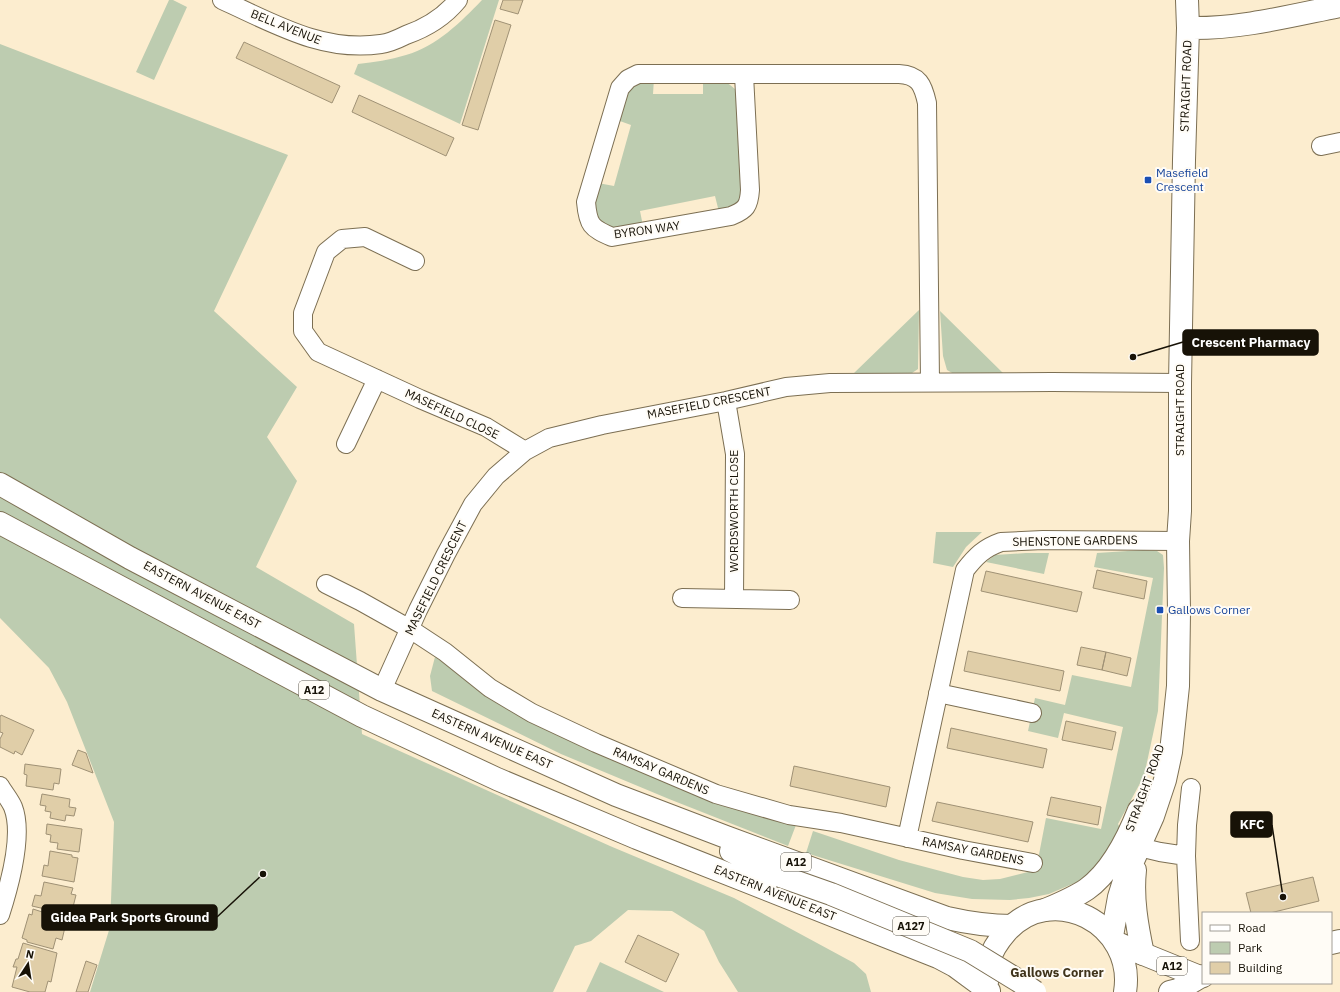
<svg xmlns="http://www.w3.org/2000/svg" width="1340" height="992" font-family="'IBM Plex Sans',sans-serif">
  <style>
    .green { fill: #bdccb0 }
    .building { fill: #e0cea8; stroke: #9f9175 }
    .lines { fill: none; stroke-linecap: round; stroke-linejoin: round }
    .street-casing { stroke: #7c6f53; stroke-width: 20 }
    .secondary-casing { stroke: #7c6f53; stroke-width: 24 }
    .highway-casing { stroke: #7c6f53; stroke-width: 24 }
    .street { stroke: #fff; stroke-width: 18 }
    .secondary { stroke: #fff; stroke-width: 22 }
    .highway { stroke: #fff; stroke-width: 22 }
    .highway-bridge-casing { stroke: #7c6f53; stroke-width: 24; stroke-linecap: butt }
    .highway-bridge { stroke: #fff; stroke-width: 22 }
    .transit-dot { fill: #1a4fb4; stroke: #fffcf6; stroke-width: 1.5 }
    .labels { text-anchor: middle; stroke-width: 4; stroke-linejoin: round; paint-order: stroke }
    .shield { fill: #fffcf6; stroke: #5d584f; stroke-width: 1 }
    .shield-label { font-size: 11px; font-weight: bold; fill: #171207 }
    .street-label { font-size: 12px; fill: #171207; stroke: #fffcf6 }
    .transit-label { font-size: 12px; fill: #164399; stroke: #fffcf6; text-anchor: start }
    .neighbourhood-label { font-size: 13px; font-weight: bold; fill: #40341b; stroke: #fffcf6 }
    .leader { fill: none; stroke: #171207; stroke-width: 1.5 }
    .callout-dot { fill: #171207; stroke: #fffcf6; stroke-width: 1.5 }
    .callout { fill: #171207; stroke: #171207; stroke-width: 1.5 }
    .callout-label { font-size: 13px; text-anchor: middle; font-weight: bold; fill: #fff }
  </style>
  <rect width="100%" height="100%" fill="#fcedcf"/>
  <path class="green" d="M 169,0 L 173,0 L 187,7 L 154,80 L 136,72 Z
    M 482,0 L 499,0 L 460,124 L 354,74 L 358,64 C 374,62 390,60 406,55 C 437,46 461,22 482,0 Z
    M 0,44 L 288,155 L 214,311 L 297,387 L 267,437 L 297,481 L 256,567 L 354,624 L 362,734 L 610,846 L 734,898 L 854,963 L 866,974 L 871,992 L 738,992 L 719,962 L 704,931 L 672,911 L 628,910 L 591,941 L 575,946 L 553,992 L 90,992 L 110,927 L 114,822 L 67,702 L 49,668 L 0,618 Z
    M 654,79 L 653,94 L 703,94 L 703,80 C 718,80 725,79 736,90 L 744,185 L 742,198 L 735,208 L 719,212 L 715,196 L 640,211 L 643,226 L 610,229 L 595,218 L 594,196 L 598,183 L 614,186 L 631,125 L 617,120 L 631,84 Z
    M 919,310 L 918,369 L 909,375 L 854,373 Z
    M 940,311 L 1004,374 L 954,374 L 947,370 L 943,356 Z
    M 936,532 L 982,532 L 966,547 L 953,567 L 933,563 Z
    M 1143,550 L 1157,551 L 1163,555 L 1164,568 L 1158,711 L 1144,776 L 1118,824 L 1121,830 L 1097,867 L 1077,882 L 1049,894 L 1029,898 L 1010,900 L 972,899 L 935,893 L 806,853 L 813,831 L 899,860 L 963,877 L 983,880 L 1000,879 L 1036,870 L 1046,818 L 1101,829 L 1123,727 L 1064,713 L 1058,738 L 1028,731 L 1035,698 L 1065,705 L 1072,675 L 1131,687 L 1153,578 L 1094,567 L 1097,553 Z
    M 1026,553 L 1049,553 L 1044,574 L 986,562 L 995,555 Z
    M 435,657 L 514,710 L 693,790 L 796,825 L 788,846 L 669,799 L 561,754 L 432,691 L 430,676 Z
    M 600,962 L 664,992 L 586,992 Z"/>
  <path class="building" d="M 503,0 L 523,0 L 518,14 L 500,9 Z
    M 495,20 L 511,25 L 478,130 L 462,125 Z
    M 244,42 L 340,86 L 332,103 L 236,58 Z
    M 359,95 L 454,138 L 446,156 L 352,112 Z
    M 1097,570 L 1147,581 L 1144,599 L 1093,588 Z
    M 986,571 L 1082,592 L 1077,612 L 981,591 Z
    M 1081,647 L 1106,652 L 1102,670 L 1077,665 Z
    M 968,651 L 1064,671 L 1060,691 L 964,671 Z
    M 1106,652 L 1131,658 L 1127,676 L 1102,670 Z
    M 1,715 L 34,730 L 22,755 L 15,751 L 14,754 L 0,747 L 0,739 L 3,733 L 0,732 L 0,717 Z
    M 1066,721 L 1116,732 L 1112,750 L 1062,740 Z
    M 951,728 L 1047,749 L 1043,768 L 947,748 Z
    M 78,750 L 86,753 L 93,773 L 72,765 Z
    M 25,764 L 61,769 L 59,784 L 54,783 L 53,790 L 26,786 L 27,775 L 24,774 Z
    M 794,766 L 890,787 L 886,807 L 790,786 Z
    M 42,794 L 70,799 L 69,807 L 76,808 L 74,816 L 66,815 L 65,821 L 50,818 L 51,812 L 45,811 L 46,806 L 40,805 Z
    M 1051,797 L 1101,807 L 1098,825 L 1047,815 Z
    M 937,802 L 1033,822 L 1028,842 L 932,821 Z
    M 47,824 L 82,829 L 79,852 L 57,849 L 58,843 L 50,842 L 51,835 L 46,834 Z
    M 50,851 L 72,855 L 72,857 L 78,858 L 74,882 L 42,876 L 44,865 L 48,866 Z
    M 1313,877 L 1319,901 L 1270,913 L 1251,913 L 1246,893 Z
    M 44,882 L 73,888 L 71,894 L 76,895 L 71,915 L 32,906 L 35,895 L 41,896 Z
    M 33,909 L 61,918 L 59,925 L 65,927 L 62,940 L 56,938 L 53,949 L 27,942 L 27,940 L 22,938 L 29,914 L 32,915 Z
    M 638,935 L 679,954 L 666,982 L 625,962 Z
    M 23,943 L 57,953 L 51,982 L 48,981 L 45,992 L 30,992 L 12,987 L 17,967 L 13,967 L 16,959 L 18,959 Z
    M 86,961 L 97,965 L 88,992 L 76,992 Z"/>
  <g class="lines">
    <g class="street-casing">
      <path id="street" d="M 222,0 C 273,23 323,53 381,44 C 389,43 398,39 406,35 C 426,28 445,16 458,0
        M 744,75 L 750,190 C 749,206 746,210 731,216 L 612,237 C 591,228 588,225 586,202 L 620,88 L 628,79 L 638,74 L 899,74 C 919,75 923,85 927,103 L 930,382
        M 1321,146 L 1340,142
        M 415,261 L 365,237 L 342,239 L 326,252 L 303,313 L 303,331 L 318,352 L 420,399 L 486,427 L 525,451
        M 726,401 L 735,454 L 734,599
        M 346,444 L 377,379
        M 326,584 L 360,601 L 410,629 L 445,652 L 490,688 L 532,713 L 596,743 L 716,794 L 789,815 L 841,823 L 963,850 L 1033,863
        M 682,598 L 790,600
        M 382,690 L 418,610 L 446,554 L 473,504 L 496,476 L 525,451 L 549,438 L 602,425 L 726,401 L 786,387 L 830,383 L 1052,382 L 1180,383
        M 938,693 L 1032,713
        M 0,786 C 4,793 10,800 13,807 C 24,835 9,887 0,915
        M 907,838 L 965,570 C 976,556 984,548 1001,542 L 1043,540 L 1178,541
        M 1139,847 L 1160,852 L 1186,856
        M 1190,941 L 1186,856 L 1187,825 L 1191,788"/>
    </g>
    <g class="secondary-casing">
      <path id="secondary" d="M 1188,28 C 1240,29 1290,16 1340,6
        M 1135,870 C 1132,898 1137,926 1143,954
        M 1045,910 C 1059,904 1074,898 1087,889 C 1112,871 1128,838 1139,810
        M 1112,936 L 1119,897 L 1124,881 L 1153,816 L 1165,780 L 1171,752 L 1178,686 L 1179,612 L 1178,541 L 1180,511 L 1180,383 L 1184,160 L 1188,28 L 1187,0"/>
    </g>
    <g class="highway-casing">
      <path id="highway" d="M 0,484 L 130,558 L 382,690 L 616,795 L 726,837 L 947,918 C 969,923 990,926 1012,926
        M 0,523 L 362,716 L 497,779 L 637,838 L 938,957 L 955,966 L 989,991
        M 731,851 L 780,876
        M 1115,942 L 1131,949 L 1200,977
        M 1331,943 L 1340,941
        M 987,982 C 988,975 987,967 989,961 C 992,950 999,940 1006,932 C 1052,880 1136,924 1125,992
        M 1170,992 L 1178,990 L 1200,977 L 1203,976"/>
    </g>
    <use href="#street" class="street"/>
    <use href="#secondary" class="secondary"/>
    <use href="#highway" class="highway"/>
    <g class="highway-bridge-casing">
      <path id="highway-bridge" d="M 780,876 L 831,894 L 970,951 L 1019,981 L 1035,992"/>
    </g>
    <use href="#highway-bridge" class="highway-bridge"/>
  </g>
  <g class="transit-dot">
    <rect x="1144" y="176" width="8" height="8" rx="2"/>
    <rect x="1156" y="606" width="8" height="8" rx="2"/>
  </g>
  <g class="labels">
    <g class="shield">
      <rect x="299" y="681" width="30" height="18" rx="3"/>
      <rect x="781" y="853" width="30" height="18" rx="3"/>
      <rect x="893" y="917" width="36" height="18" rx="3"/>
      <rect x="1157" y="957" width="30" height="18" rx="3"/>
    </g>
    <g class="shield-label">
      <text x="314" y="694">A12</text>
      <text x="796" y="866">A12</text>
      <text x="911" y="930">A127</text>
      <text x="1172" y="970">A12</text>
    </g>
    <g class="street-label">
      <text transform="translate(286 27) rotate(22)" y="4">BELL AVENUE</text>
      <text transform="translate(1186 86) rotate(-88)" y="4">STRAIGHT ROAD</text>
      <text transform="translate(647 230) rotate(-8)" y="4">BYRON WAY</text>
      <text transform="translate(709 403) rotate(-11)" y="4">MASEFIELD CRESCENT</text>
      <text transform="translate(1180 410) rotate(-90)" y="4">STRAIGHT ROAD</text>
      <text transform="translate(452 414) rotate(25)" y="4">MASEFIELD CLOSE</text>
      <text transform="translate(734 511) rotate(-90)" y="4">WORDSWORTH CLOSE</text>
      <text transform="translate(1075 541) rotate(-1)" y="4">SHENSTONE GARDENS</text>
      <text transform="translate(436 578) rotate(-64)" y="4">MASEFIELD CRESCENT</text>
      <text transform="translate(202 595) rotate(28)" y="4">EASTERN AVENUE EAST</text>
      <text transform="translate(492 739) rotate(24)" y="4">EASTERN AVENUE EAST</text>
      <text transform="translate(661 771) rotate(23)" y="4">RAMSAY GARDENS</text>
      <text transform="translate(1145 788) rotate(-70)" y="4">STRAIGHT ROAD</text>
      <text transform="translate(973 851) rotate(11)" y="4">RAMSAY GARDENS</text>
      <text transform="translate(775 893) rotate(22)" y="4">EASTERN AVENUE EAST</text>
    </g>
    <g class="transit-label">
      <text x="1156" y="177">Masefield<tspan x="1156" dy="14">Crescent</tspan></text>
      <text x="1168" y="614">Gallows Corner</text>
    </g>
    <g class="neighbourhood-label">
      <text x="1057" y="977">Gallows Corner</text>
    </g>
  </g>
  <path class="leader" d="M1133 357L1183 342M1283 897L1272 825M263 874L217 917"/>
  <g class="callout-dot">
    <circle cx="1133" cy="357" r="4"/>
    <circle cx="1283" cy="897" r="4"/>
    <circle cx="263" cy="874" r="4"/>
  </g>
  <g class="callout">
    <rect x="1183" y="330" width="135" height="25" rx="4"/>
    <rect x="1231" y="812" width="41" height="25" rx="4"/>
    <rect x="42" y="905" width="175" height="25" rx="4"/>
  </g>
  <g class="callout-label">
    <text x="1251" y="347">Crescent Pharmacy</text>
    <text x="1252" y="829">KFC</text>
    <text x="130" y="922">Gidea Park Sports Ground</text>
  </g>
  <rect x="1202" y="912" width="130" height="72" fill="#fffcf6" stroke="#a29e96"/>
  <rect x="1210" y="925" width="20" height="6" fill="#ffffff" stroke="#a29e96"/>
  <text x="1238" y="932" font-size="12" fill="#171207">Road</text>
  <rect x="1210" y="942" width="20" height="12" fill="#bdccb0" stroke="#a29e96"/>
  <text x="1238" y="952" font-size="12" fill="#171207">Park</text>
  <rect x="1210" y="962" width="20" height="12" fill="#e0cea8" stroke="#a29e96"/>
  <text x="1238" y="972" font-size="12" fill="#171207">Building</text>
  <g transform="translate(28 964) rotate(12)" stroke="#fffcf6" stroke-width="3" paint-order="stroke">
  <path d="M0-3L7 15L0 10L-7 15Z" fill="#171207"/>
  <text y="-6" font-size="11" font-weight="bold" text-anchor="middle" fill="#171207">N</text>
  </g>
</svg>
